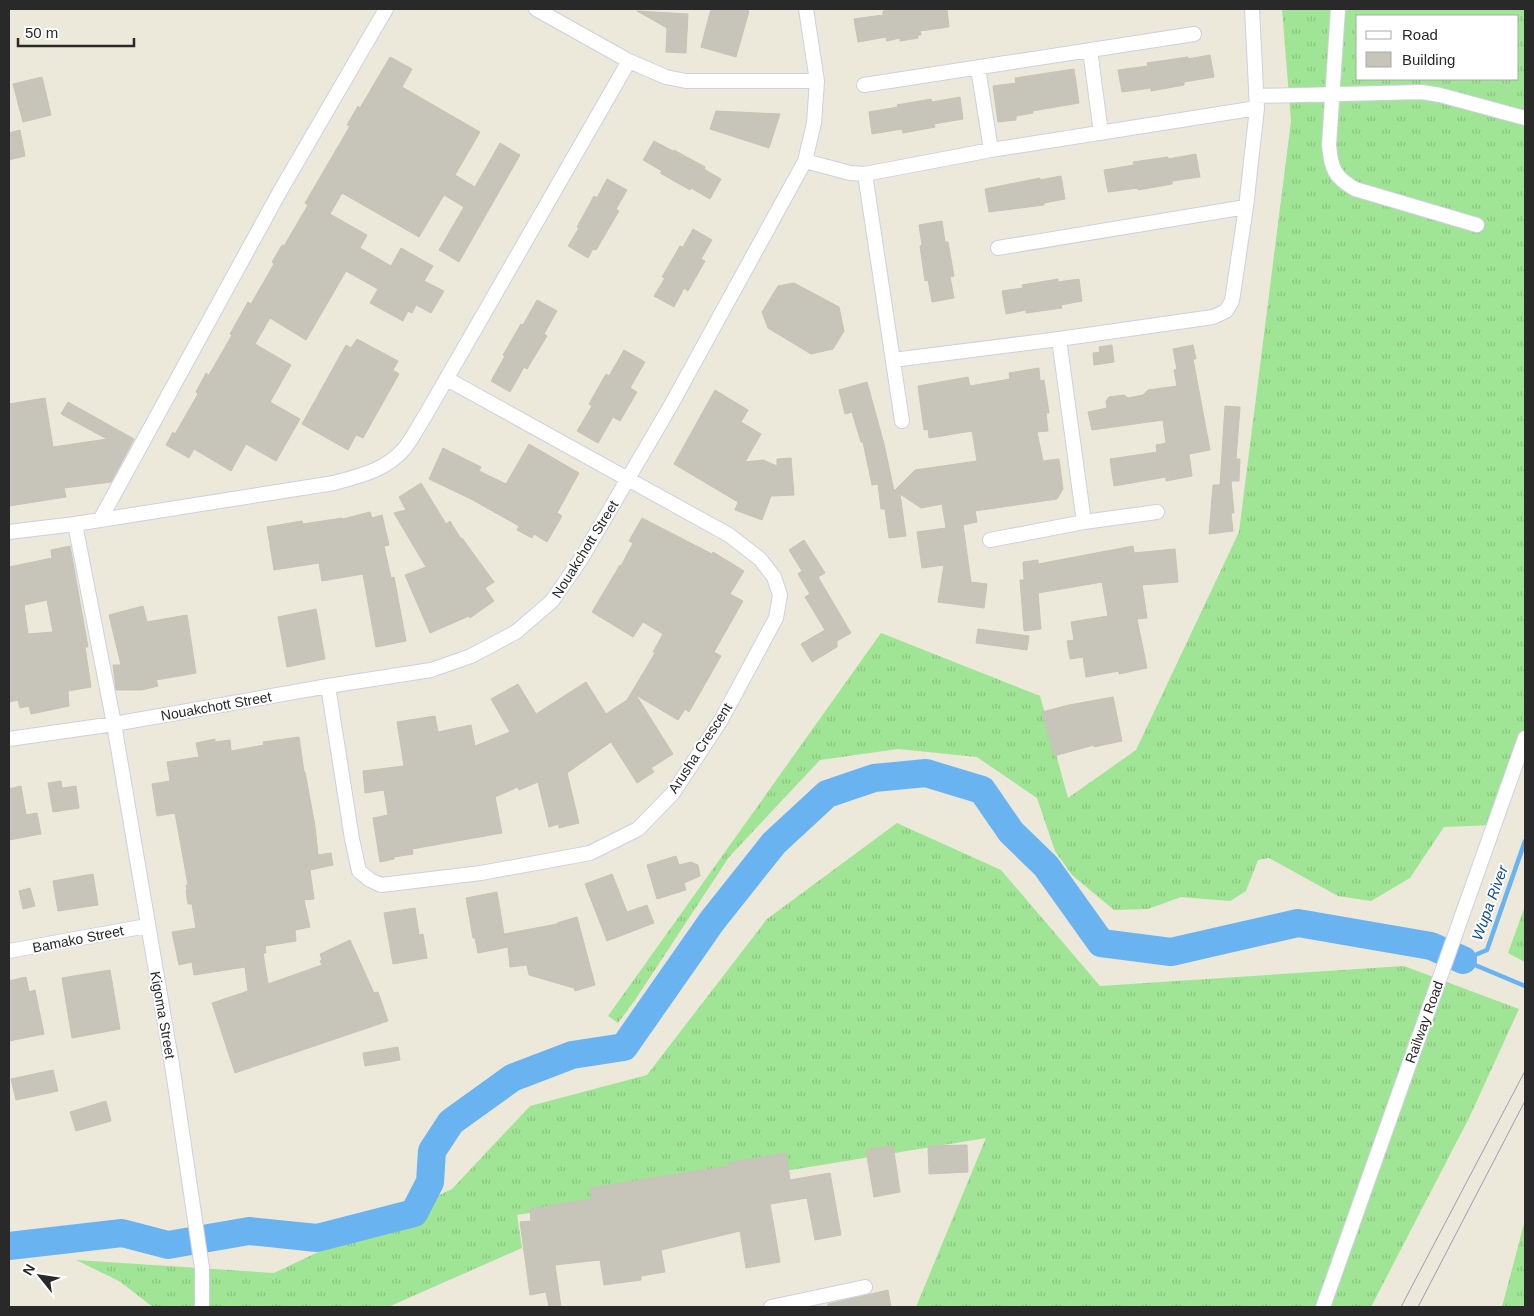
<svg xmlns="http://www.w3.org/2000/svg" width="1534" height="1316" font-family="Helvetica,sans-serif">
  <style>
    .grass { fill: url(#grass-tufts); fill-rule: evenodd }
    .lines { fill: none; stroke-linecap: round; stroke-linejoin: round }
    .stream { stroke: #6ab3f1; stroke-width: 4.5 }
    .river { stroke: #6ab3f1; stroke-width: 28 }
    .building { fill: #c7c4ba; stroke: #c7c4b4; fill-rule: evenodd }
    .street-casing { stroke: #d0cfe2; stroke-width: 16 }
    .street { stroke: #fff; stroke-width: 14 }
    .tram { stroke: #9e9db4; stroke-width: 1 }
    .labels { text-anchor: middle; stroke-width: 4; stroke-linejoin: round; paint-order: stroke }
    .street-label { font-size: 14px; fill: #292929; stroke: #fff }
    .water-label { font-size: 15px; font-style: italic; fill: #0a4d9c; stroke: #fff }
  </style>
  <defs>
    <pattern id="grass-tufts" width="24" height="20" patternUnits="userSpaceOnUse" patternTransform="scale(1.25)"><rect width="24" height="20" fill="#a0e495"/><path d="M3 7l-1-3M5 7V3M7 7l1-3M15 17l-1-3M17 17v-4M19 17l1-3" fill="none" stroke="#8ac480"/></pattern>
  </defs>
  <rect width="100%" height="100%" fill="#ece8da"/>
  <path class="grass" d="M 1282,9 L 1525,9 L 1525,738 L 1494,825 L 1444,827 L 1410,878 L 1371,901 L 1338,896 L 1269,858 L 1258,860 L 1246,891 L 1230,901 L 1181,897 L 1148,909 L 1114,910 L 1072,875 L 1055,851 L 1037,798 L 977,757 L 898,749 L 820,760 L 729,857 L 635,1000 L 618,1023 L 608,1016 L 881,633 L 1040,696 L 1068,798 L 1136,750 L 1239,532 L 1291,121 ZM 1358,16 L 1518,16 L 1518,79 L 1358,79 Z
    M 897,823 L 1001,870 L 1100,986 L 1404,966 L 1519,1009 L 1469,1118 L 1371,1307 L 916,1307 L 986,1138 L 517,1215 L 522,1248 L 388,1307 L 153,1307 L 119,1281 L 76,1260 L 274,1273 L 452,1189 L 530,1106 L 647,1075 L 767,919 Z
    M 1525,906 L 1525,962 L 1508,953 Z
    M 1525,1220 L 1525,1307 L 1502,1307 Z"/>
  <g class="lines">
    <path class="stream" d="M 1463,960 L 1487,950 L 1525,841
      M 1463,960 L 1525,986"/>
    <path class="river" d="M 9,1246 L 122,1233 L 168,1245 L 249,1231 L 317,1238 L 414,1213 L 430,1182 L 432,1151 L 451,1122 L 512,1078 L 572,1055 L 624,1047 L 712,921 L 774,843 L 827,794 L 874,778 L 926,773 L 982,790 L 1011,832 L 1046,866 L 1101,943 L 1171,952 L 1298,923 L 1431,946 L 1463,960"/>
  </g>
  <path class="building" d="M 711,9 L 743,9 L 749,11 L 736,57 L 701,47 Z
    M 896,9 L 947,9 L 949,27 L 920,31 L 921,35 L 918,35 L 918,38 L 900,41 L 900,38 L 887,41 L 886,37 L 858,42 L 854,19 L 883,15 L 883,11 Z
    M 637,11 L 688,14 L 686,53 L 666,52 L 667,28 Z
    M 1210,55 L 1214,77 L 1184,82 L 1184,85 L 1151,91 L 1151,88 L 1122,92 L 1118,70 L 1148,66 L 1147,63 L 1188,57 L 1188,59 Z
    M 390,57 L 412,69 L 402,87 L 480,132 L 455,175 L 475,187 L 500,143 L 520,155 L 459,262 L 439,250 L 464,207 L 444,195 L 419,237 L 342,193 L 330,214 L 367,235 L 360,248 L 391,266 L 401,248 L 433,266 L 424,281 L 444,291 L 431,313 L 416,305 L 412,313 L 408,311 L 403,321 L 370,303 L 378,289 L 346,271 L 306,340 L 270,318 L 255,344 L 291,365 L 270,402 L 300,419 L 276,461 L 246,444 L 231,471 L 194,449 L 189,458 L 166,445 L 173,432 L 175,434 L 198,394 L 196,392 L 206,373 L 209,375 L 232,335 L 230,334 L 248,302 L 251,304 L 274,264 L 272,262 L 282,245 L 284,246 L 308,205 L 305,203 L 350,126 L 347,125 L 358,106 L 360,108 Z
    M 1074,69 L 1079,103 L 1032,111 L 1033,113 L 1016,116 L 1016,120 L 998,122 L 993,86 L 1016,83 L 1015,78 Z
    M 42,77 L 51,115 L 23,122 L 13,84 Z
    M 960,97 L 963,119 L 934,124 L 935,127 L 903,133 L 902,129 L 872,134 L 869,112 L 898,107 L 897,105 L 931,99 L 932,102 Z
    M 716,111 L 780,114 L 769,148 L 710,129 Z
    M 20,130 L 25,156 L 9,160 L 9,133 Z
    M 654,141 L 673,151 L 674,150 L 705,167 L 704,169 L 721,179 L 710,199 L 691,188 L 690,190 L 660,173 L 662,171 L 643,160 Z
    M 1196,154 L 1200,177 L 1172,181 L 1172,184 L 1138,190 L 1138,188 L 1108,192 L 1104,170 L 1134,165 L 1133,162 L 1168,157 L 1168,159 Z
    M 1061,176 L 1065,199 L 1044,203 L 1044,205 L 989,212 L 985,189 L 1040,178 L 1040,180 Z
    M 607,179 L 627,190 L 616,209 L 619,211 L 596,250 L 593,249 L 588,258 L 568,246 L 579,228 L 577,227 L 594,196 L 597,198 Z
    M 942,221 L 945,242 L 948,242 L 954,276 L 950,277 L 954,298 L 932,302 L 928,280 L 925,281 L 920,246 L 922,245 L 919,225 Z
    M 693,229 L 712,240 L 701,259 L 705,261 L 688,291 L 684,288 L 674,307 L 654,296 L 665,278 L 662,277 L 680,246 L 683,247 Z
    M 1058,279 L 1058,282 L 1079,279 L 1082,301 L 1061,305 L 1062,308 L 1026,313 L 1026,310 L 1006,314 L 1002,291 L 1023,288 L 1022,285 Z
    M 794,283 L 839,307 L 844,331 L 833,349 L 811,354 L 768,328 L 762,312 L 778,286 Z
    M 537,300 L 557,311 L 544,334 L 547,336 L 527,369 L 524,367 L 510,392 L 491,381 L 505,356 L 503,355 L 521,324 L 523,325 Z
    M 357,339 L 398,361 L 393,370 L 399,374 L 363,438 L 356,435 L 348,450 L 302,424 L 346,345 L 351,348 Z
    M 1112,345 L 1114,362 L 1094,365 L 1093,353 L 1100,352 L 1099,347 Z
    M 1193,345 L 1196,359 L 1193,359 L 1210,450 L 1189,454 L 1192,476 L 1166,481 L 1166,477 L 1114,486 L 1110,459 L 1157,452 L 1156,445 L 1166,443 L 1163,420 L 1092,430 L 1088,412 L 1107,408 L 1106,401 L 1109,397 L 1124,395 L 1128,398 L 1143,395 L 1148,390 L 1177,386 L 1174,370 L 1177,369 L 1173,349 Z
    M 624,350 L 645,362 L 630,388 L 637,392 L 620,421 L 613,417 L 598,443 L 577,431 L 592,406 L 589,404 L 606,374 L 609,376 Z
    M 1039,368 L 1040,381 L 1044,380 L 1049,413 L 1046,413 L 1048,431 L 1037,432 L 1043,461 L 1059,459 L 1063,489 L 1057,499 L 975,511 L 977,522 L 963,525 L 971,582 L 987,584 L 984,608 L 938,602 L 944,565 L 922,568 L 917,532 L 946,528 L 942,504 L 921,508 L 900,494 L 906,536 L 889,538 L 885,509 L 881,509 L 878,484 L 872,485 L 863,442 L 861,442 L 852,412 L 845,414 L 839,390 L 867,382 L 884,444 L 894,491 L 915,470 L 977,461 L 972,431 L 929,438 L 928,429 L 924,430 L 918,386 L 968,377 L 970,386 L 1010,379 L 1009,373 Z
    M 715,390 L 748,410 L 741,422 L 761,434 L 745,462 L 763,460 L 777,466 L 777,459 L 791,458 L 794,495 L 771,496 L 762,520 L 735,510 L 738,502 L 674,464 Z
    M 45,398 L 53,447 L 107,439 L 61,414 L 68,402 L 134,439 L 111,482 L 64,488 L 66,497 L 9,506 L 9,404 Z
    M 1225,406 L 1240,407 L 1236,459 L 1240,459 L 1239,481 L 1231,481 L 1234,513 L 1231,513 L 1233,531 L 1209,534 L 1213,485 L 1220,485 Z
    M 529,444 L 579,473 L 557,513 L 562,516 L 547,542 L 534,534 L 532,538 L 517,530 L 519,526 L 471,499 L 429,479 L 443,448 L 481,467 L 479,471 L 506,484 Z
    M 421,483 L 446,524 L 450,521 L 461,539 L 462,538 L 494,582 L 485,588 L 494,601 L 470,618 L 469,616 L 430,633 L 405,575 L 426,567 L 394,513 L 406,510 L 399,497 Z
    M 370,512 L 372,518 L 382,515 L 389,545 L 384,546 L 391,578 L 394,577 L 406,641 L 376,647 L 363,574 L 322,581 L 319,563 L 274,570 L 267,527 L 302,521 L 303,524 L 342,518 L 343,519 Z
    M 642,518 L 712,554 L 713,552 L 744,571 L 730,594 L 743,601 L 714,652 L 721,656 L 689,712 L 685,709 L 678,720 L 636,695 L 673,754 L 651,768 L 654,772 L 637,783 L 611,742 L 567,773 L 579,823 L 559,828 L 559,824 L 549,827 L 538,782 L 519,790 L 518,787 L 495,797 L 502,833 L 412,849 L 413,854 L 394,857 L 394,859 L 380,862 L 373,818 L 388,815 L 384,790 L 365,793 L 363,771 L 404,766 L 397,722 L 435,716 L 438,732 L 471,725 L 475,746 L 510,732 L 491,699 L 518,684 L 536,714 L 586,682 L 606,714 L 627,700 L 655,653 L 653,652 L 663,634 L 643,622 L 633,637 L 592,612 L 620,565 L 621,566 L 633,543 L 629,541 Z
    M 804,540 L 825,573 L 818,577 L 851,633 L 837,641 L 837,647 L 812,662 L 801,644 L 825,630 L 805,597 L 810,594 L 798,574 L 802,571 L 789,550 Z
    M 70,546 L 88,647 L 85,647 L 91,687 L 68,691 L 69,706 L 31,714 L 29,706 L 20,708 L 18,700 L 9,702 L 9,567 L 52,558 L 51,550 ZM 47,600 L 53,632 L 28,634 L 24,605 Z
    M 1133,546 L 1134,553 L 1175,549 L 1178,582 L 1142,585 L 1147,618 L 1137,619 L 1147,668 L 1119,674 L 1119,671 L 1086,677 L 1083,657 L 1070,659 L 1067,641 L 1074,640 L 1071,622 L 1108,616 L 1102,582 L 1038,593 L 1041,629 L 1024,631 L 1020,580 L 1024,580 L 1023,562 L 1038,560 L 1038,564 Z
    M 143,606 L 147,622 L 187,615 L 196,673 L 156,680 L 158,686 L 142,690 L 116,690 L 113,665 L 121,665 L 109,615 Z
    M 316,609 L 325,659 L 287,667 L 278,617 Z
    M 978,629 L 1029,636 L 1027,650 L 976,643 Z
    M 1113,697 L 1122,741 L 1094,747 L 1094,745 L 1054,756 L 1042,712 L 1069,705 Z
    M 299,737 L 304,772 L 305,772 L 315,826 L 318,855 L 331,853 L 333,865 L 310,870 L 314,899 L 304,900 L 310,927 L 295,930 L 296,941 L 265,946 L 266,953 L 263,953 L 268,984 L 322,965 L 320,961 L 322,960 L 320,954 L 350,940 L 374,993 L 378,992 L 388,1021 L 235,1073 L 212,1003 L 248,991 L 245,967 L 194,975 L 192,962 L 179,965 L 172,932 L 196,928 L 192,904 L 188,904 L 186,890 L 187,890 L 186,885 L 188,885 L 175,813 L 157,816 L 152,784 L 170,781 L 167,762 L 199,757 L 196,743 L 215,739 L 215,742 L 230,740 L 231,751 L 264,745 L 263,742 Z
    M 61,781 L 62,788 L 76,786 L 79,808 L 53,812 L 48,783 Z
    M 21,786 L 26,815 L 37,813 L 41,834 L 9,840 L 9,789 Z
    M 676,856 L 679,865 L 691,862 L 698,865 L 700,876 L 684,883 L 686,890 L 657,899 L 647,865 Z
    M 93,874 L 98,905 L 58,911 L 53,881 Z
    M 612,874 L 627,912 L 647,905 L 654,923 L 607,941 L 585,884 Z
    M 30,888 L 35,906 L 23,909 L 19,891 Z
    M 497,892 L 504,934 L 557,924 L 557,923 L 577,917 L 595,985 L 575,991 L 574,988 L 529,975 L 527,965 L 510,967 L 508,947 L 478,953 L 475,938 L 473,938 L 466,898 Z
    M 415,908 L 419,935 L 423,934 L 427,958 L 393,964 L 384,913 Z
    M 110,970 L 120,1029 L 72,1038 L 62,978 Z
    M 26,977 L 29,992 L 35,990 L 44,1034 L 9,1041 L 9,981 Z
    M 398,1047 L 400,1060 L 365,1066 L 363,1053 Z
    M 53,1070 L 58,1091 L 16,1100 L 11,1079 Z
    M 106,1101 L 111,1121 L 76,1131 L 70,1112 Z
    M 893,1145 L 900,1192 L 874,1197 L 866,1150 Z
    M 967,1145 L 968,1172 L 929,1174 L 928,1146 Z
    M 786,1153 L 790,1180 L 830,1173 L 841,1235 L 815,1240 L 807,1198 L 770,1204 L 780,1262 L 746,1268 L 740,1231 L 661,1250 L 665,1272 L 641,1276 L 641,1280 L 604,1285 L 600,1260 L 555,1265 L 561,1307 L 549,1307 L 546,1292 L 530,1295 L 520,1222 L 531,1221 L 530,1209 L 592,1199 L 590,1188 L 729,1166 L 728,1163 Z
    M 888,1290 L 891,1307 L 828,1307 L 828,1304 Z"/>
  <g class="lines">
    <g class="street-casing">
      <path id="street" d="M 536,9 L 629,61
        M 1338,9 L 1329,145 C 1331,168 1334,177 1355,189 L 1477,225
        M 1090,50 L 1101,133
        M 978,68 L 991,150
        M 864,85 L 1194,34
        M 1256,96 L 1422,92 L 1440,95 L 1525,118
        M 805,161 L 850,173 L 865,174 L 991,150 L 1257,108
        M 865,174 L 902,421
        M 998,248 L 1246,207
        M 1059,339 L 1084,522
        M 893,360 L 1059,339 L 1213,317 L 1226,311 L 1232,301 L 1246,207 L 1257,108 L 1252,9
        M 100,520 L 279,193 L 386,9
        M 75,524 L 114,724 L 173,1071 L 202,1268 L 202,1307
        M 9,532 L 75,524 L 334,483 C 360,476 386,470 404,449 C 412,439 418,427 425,416 L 629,61 L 666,77 L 686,81 L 817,81
        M 990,540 L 1084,522 L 1157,512
        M 328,686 L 352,839 L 359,871 L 370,880 L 381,885 L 481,873 L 590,853 L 638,829 L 673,793 L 721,720 L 776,618 L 780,595 L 774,577 L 760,559 L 729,535 L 447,379
        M 9,739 L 114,724 L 328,686 L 431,670 L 471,656 L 516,632 L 552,601 L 581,559 L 671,405 L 805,161 L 814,123 L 817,81 L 806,9
        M 9,951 L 147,926
        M 771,1307 L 865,1287
        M 1323,1307 L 1525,738"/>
    </g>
    <use href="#street" class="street"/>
    <path class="tram" d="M 1401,1307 L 1525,1071
      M 1418,1307 L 1525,1101"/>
  </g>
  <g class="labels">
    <g class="street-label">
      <text transform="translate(585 549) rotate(-58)" y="5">Nouakchott Street</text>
      <text transform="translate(216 706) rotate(-10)" y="5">Nouakchott Street</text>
      <text transform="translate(700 748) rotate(-57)" y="5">Arusha Crescent</text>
      <text transform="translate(78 939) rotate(-11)" y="5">Bamako Street</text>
      <text transform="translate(163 1015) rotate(80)" y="5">Kigoma Street</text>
      <text transform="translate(1424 1022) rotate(-70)" y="5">Railway Road</text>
    </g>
    <g class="water-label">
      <text transform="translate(1490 903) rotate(-70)" y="5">Wupa River</text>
    </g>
  </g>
  <rect width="1534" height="1316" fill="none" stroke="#292929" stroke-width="20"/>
  <rect x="1356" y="15" width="162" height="65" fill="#ffffff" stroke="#a9a9a9"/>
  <rect x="1366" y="31" width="25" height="8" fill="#ffffff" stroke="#a9a9a9"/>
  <text x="1402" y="40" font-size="15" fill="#292929">Road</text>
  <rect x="1366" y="52" width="25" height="15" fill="#c7c4ba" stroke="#a9a9a9"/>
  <text x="1402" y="65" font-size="15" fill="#292929">Building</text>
  <g transform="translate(40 1276) rotate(300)" stroke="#ffffff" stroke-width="4" paint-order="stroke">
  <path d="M0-4L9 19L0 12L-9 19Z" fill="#292929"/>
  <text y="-8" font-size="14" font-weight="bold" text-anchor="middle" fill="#292929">N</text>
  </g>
  <path d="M18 38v8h116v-8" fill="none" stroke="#292929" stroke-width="2.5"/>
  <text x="25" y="38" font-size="15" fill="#292929" stroke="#ffffff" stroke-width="4" paint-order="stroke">50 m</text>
</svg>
